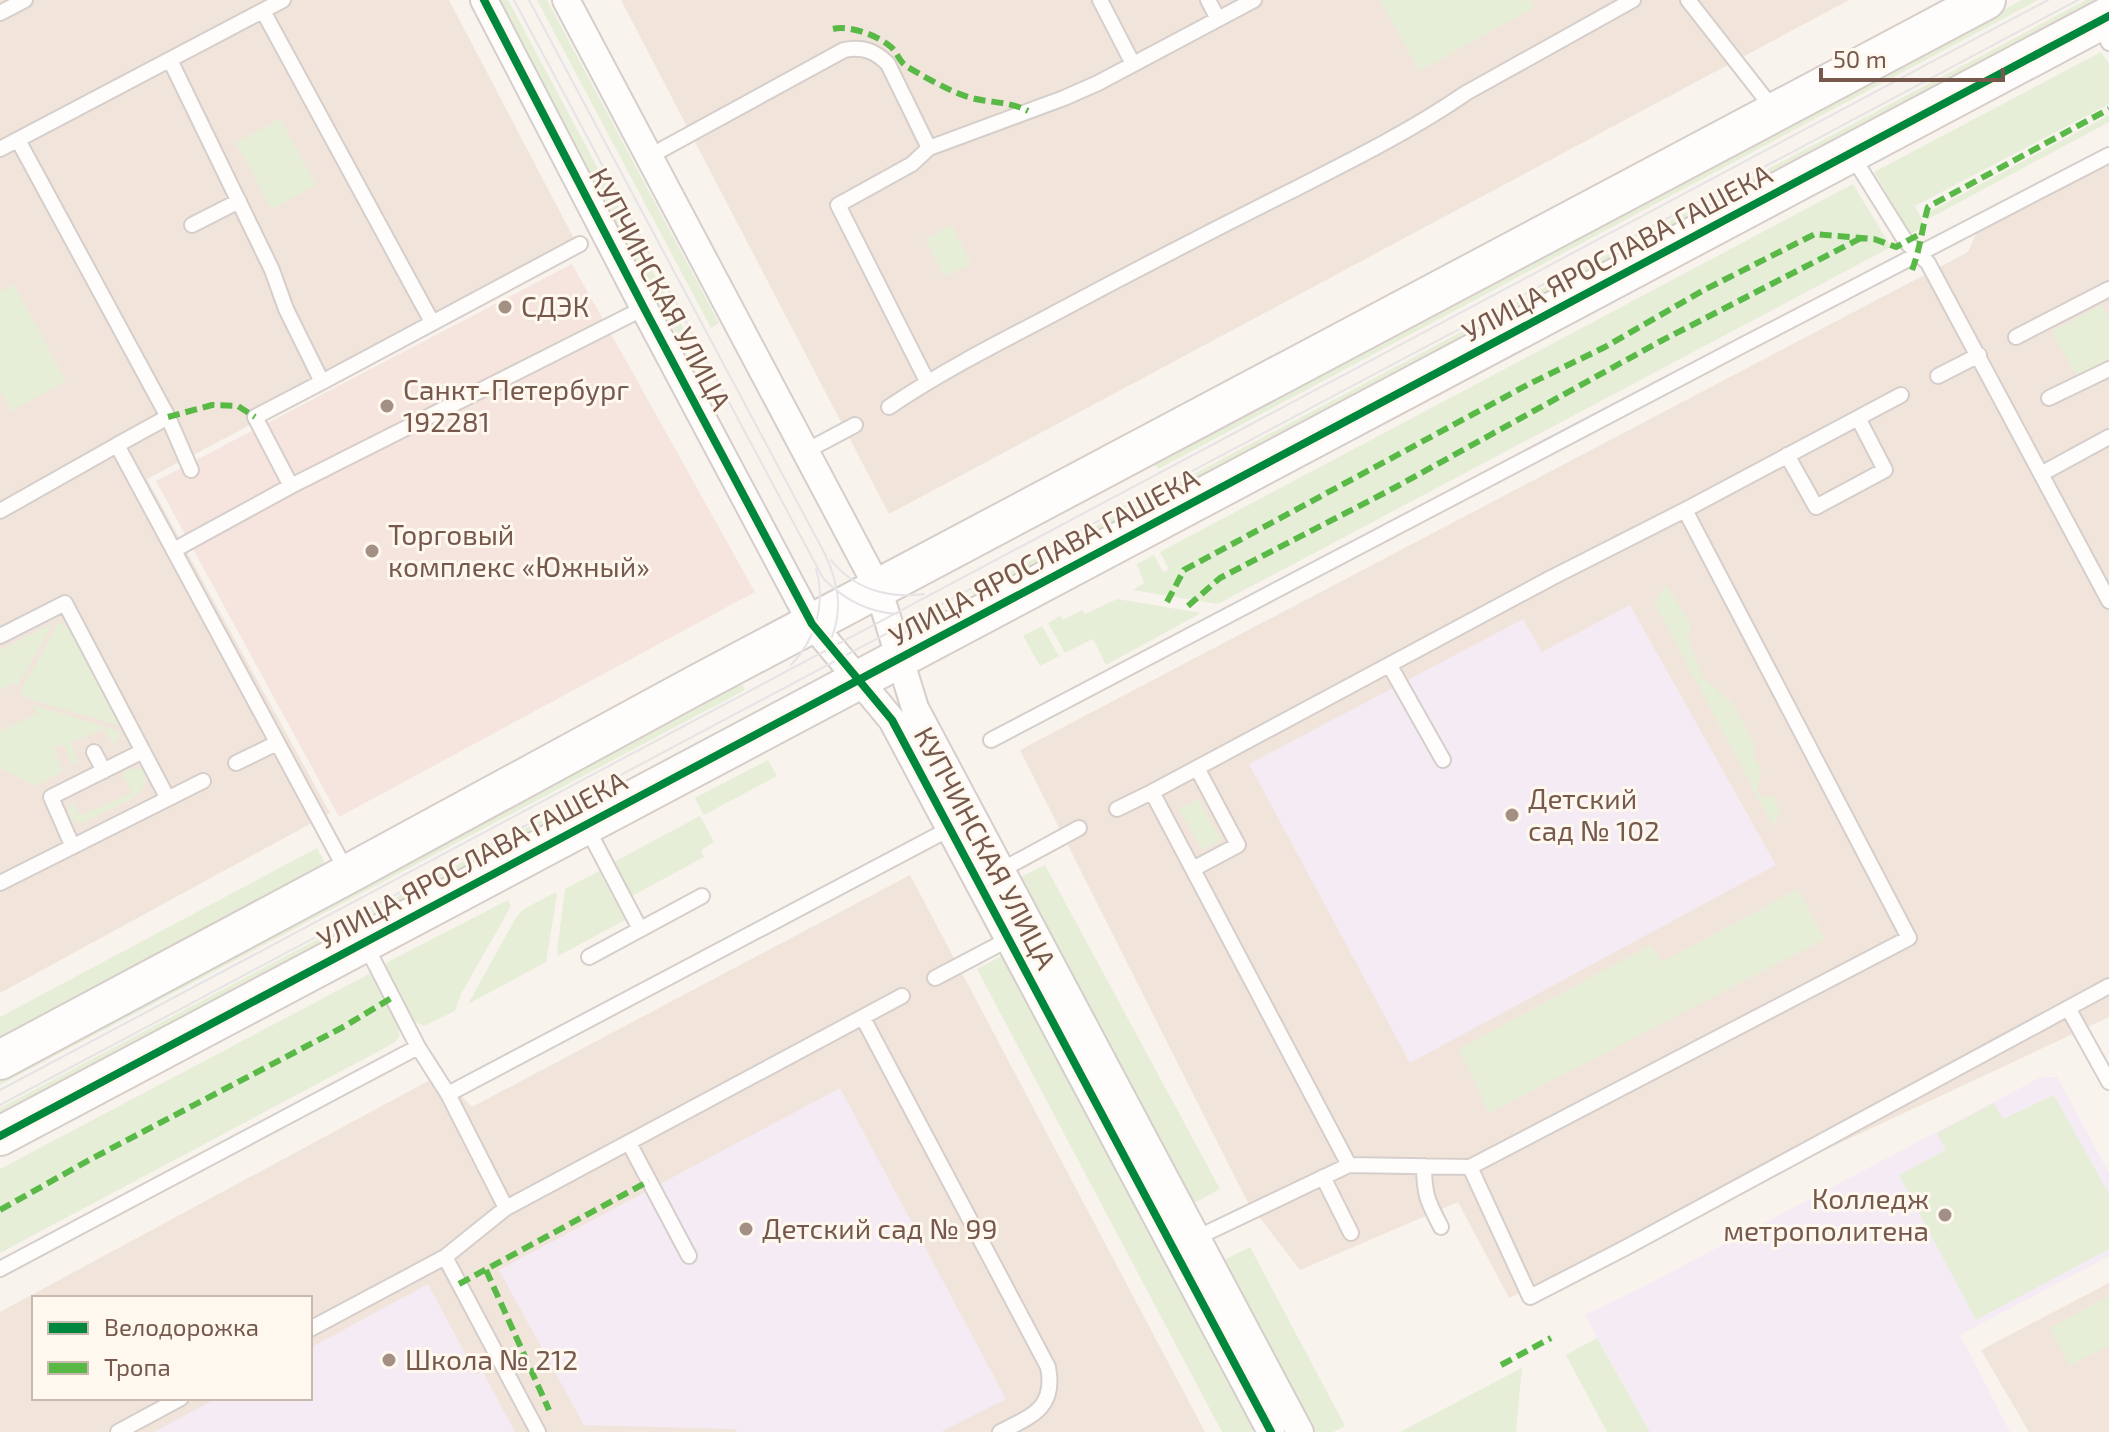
<svg xmlns="http://www.w3.org/2000/svg" width="2109" height="1432" font-family="'Exo 2',sans-serif">
  <style>
    .residential { fill: #f1e5db; fill-rule: evenodd }
    .commercial { fill: #f5e5de }
    .education { fill: #f4ebf4 }
    .green { fill: #e6eed8 }
    .lines { fill: none; stroke-linecap: round; stroke-linejoin: round }
    .lane-casing { stroke: #d6ceca; stroke-width: 18 }
    .street-casing { stroke: #d6ceca; stroke-width: 30 }
    .secondary-casing { stroke: #d7cec9; stroke-width: 42 }
    .lane { stroke: #fefdfc; stroke-width: 14 }
    .street { stroke: #fefdfc; stroke-width: 26 }
    .secondary { stroke: #fefdfc; stroke-width: 38 }
    .tram { stroke: #e5e3e5; stroke-width: 2 }
    .quiet { stroke: #58b947; stroke-width: 6; stroke-dasharray: 12 6; stroke-linecap: butt }
    .cycleway-casing { stroke: #fff8ef; stroke-width: 13 }
    .cycleway { stroke: #00873e; stroke-width: 8 }
    .poi-dot { fill: #a48f84; stroke: #fff8ef; stroke-width: 3 }
    .labels { text-anchor: middle; stroke-width: 6; stroke-linejoin: round; paint-order: stroke }
    .street-label { font-size: 28px; fill: #76594c; stroke: #fff8ef }
    .poi-label { font-size: 28px; fill: #76594c; stroke: #fff8ef; text-anchor: start }
  </style>
  <rect width="100%" height="100%" fill="#f8f3ed"/>
  <path class="residential" d="M 0,0 L 449,0 L 581,252 L 147,479 L 330,813 L 0,993 Z
    M 621,0 L 1849,0 L 889,514 Z
    M 2109,146 L 2109,1017 L 1509,1298 L 1458,1202 L 1300,1270 L 1247,1201 L 1020,750 L 1968,252 L 1986,211 Z
    M 910,875 L 1205,1432 L 0,1432 L 0,1312 L 441,1074 L 472,1107 ZM 34,1298 L 310,1298 L 310,1398 L 34,1398 Z
    M 2109,1283 L 2109,1432 L 2029,1432 L 1981,1350 Z"/>
  <path class="commercial" d="M 572,264 L 755,592 L 339,817 L 156,481 Z"/>
  <path class="education" d="M 1630,605 L 1776,865 L 1410,1063 L 1249,764 L 1523,619 L 1542,652 Z
    M 2041,1077 L 2057,1077 L 2109,1173 L 2109,1256 L 1960,1335 L 2010,1432 L 1650,1432 L 1585,1315 L 1645,1286 Z
    M 840,1088 L 1006,1399 L 941,1432 L 738,1432 L 734,1429 L 584,1425 L 499,1270 Z
    M 428,1284 L 476,1374 L 483,1372 L 515,1432 L 154,1432 L 217,1398 L 310,1398 L 310,1348 Z"/>
  <path class="green" d="M 498,0 L 508,0 L 689,339 L 681,344 Z
    M 537,0 L 547,0 L 719,323 L 711,328 Z
    M 1380,0 L 1531,0 L 1535,7 L 1419,71 Z
    M 2022,0 L 2038,0 L 1158,469 L 1154,462 Z
    M 2086,0 L 2106,0 L 976,600 L 972,592 Z
    M 2101,52 L 2109,64 L 2109,104 L 1915,206 L 1925,226 L 1911,234 L 1874,172 Z
    M 2109,115 L 2109,122 L 1930,218 L 1927,213 Z
    M 280,119 L 316,185 L 272,209 L 236,143 Z
    M 1853,184 L 1891,247 L 1218,604 L 1133,590 L 1144,583 L 1137,564 L 1154,555 L 1163,572 L 1169,570 L 1160,552 Z
    M 952,225 L 971,264 L 944,277 L 925,239 Z
    M 14,285 L 66,381 L 11,411 L 0,390 L 0,292 Z
    M 2102,305 L 2109,318 L 2109,360 L 2077,377 L 2052,331 Z
    M 1667,585 L 1690,625 L 1688,641 L 1704,679 L 1732,703 L 1755,744 L 1755,758 L 1761,769 L 1757,790 L 1763,799 L 1773,794 L 1780,812 L 1773,826 L 1654,602 Z
    M 1117,599 L 1201,613 L 1106,665 L 1093,639 L 1065,653 L 1048,623 L 1060,616 L 1063,620 L 1082,610 L 1085,614 Z
    M 59,622 L 70,629 L 120,726 L 26,698 L 20,692 Z
    M 53,623 L 17,686 L 15,683 L 0,690 L 0,650 Z
    M 1042,626 L 1059,656 L 1040,666 L 1023,636 Z
    M 741,682 L 745,690 L 0,1085 L 0,1076 Z
    M 32,705 L 120,731 L 119,738 L 114,745 L 104,728 L 71,743 L 78,762 L 72,764 L 64,744 L 54,748 L 63,772 L 34,786 L 0,767 L 0,731 L 38,713 Z
    M 768,760 L 777,776 L 704,815 L 695,798 Z
    M 143,768 C 155,792 124,803 107,810 C 100,814 91,820 84,822 C 79,823 76,821 71,819 L 68,809 L 73,802 L 80,816 L 132,793 L 124,777 L 124,770 Z
    M 1198,799 L 1221,840 L 1202,850 L 1179,809 Z
    M 549,816 L 553,823 L 0,1119 L 0,1108 Z
    M 700,816 L 714,842 L 701,850 L 704,857 L 632,896 L 614,862 Z
    M 317,848 L 323,859 L 324,865 L 0,1037 L 0,1017 Z
    M 1045,865 L 1220,1189 L 1194,1203 L 1019,878 Z
    M 599,871 L 625,920 L 558,956 L 557,952 L 565,889 Z
    M 1798,889 L 1825,939 L 1489,1113 L 1459,1049 L 1651,945 L 1662,962 Z
    M 556,892 L 557,895 L 546,962 L 468,1004 L 517,916 L 524,909 Z
    M 508,900 L 511,906 L 461,994 L 455,1011 L 424,1026 L 417,1023 L 411,1017 L 388,972 L 386,963 Z
    M 1002,956 L 1254,1430 L 1250,1432 L 1222,1432 L 977,969 Z
    M 369,974 L 374,979 L 396,1021 L 399,1030 L 399,1037 L 394,1043 L 0,1253 L 0,1169 Z
    M 2054,1095 L 2109,1194 L 2109,1249 L 1976,1320 L 1899,1175 L 1946,1150 L 1937,1133 L 1994,1103 L 2003,1119 Z
    M 1250,1247 L 1345,1426 L 1333,1432 L 1316,1432 L 1224,1260 Z
    M 2109,1296 L 2109,1345 L 2070,1366 L 2050,1328 Z
    M 1597,1338 L 1650,1432 L 1607,1432 L 1566,1355 Z
    M 1522,1367 L 1516,1432 L 1400,1432 L 1518,1370 Z"/>
  <g class="lines">
    <g class="lane-casing">
      <path id="lane" d="M 1100,0 L 1133,64
        M 1208,0 L 1218,19
        M 1688,0 L 1774,110
        M 263,11 L 432,322
        M 0,13 L 25,0
        M 2098,22 L 2109,43
        M 170,60 L 272,270 L 286,309 L 322,382 L 255,417 L 291,486
        M 18,140 L 168,417
        M 0,149 L 283,0
        M 1851,154 L 1906,242 L 1928,263 L 2109,601
        M 650,156 L 844,50 C 863,46 875,51 888,64 L 929,148
        M 192,225 L 239,201
        M 2016,337 L 2109,289
        M 1938,376 L 1979,355
        M 927,381 L 838,205 L 912,164 L 929,148 L 1064,98 L 1098,83 L 1254,0
        M 322,382 L 580,244
        M 2049,398 L 2109,369
        M 889,407 C 938,374 990,347 1042,320 C 1124,276 1207,233 1291,191 C 1350,161 1411,131 1466,93 L 1633,0
        M 117,445 L 168,417 L 191,470
        M 806,451 L 855,425
        M 1787,455 L 1816,507 L 1885,470 L 1858,418
        M 2041,474 L 2109,437
        M 0,511 L 117,445 L 347,872
        M 174,550 L 291,486 L 644,308
        M 0,636 L 65,603 L 167,797
        M 1390,666 L 1443,760
        M 991,740 L 1743,345 L 2109,155
        M 94,752 L 104,771
        M 236,763 L 277,743
        M 1117,809 L 1152,792
        M 586,826 L 640,929
        M 72,845 L 51,797 L 143,751
        M 1193,869 L 1238,845 L 1197,768
        M 996,873 L 1079,828
        M 0,883 L 203,781
        M 365,944 L 418,1047 L 448,1094 L 506,1208
        M 589,957 L 702,896
        M 935,978 L 1013,937
        M 2068,1008 L 2109,1082
        M 863,1018 L 1048,1367 C 1056,1408 1032,1416 1000,1432
        M 448,1094 L 953,827
        M 629,1143 L 689,1256
        M 1349,1165 L 1470,1167 L 1909,938 L 1685,510
        M 1424,1166 C 1424,1195 1428,1202 1441,1227
        M 1470,1167 L 1530,1297 L 1625,1248 L 2109,986
        M 1323,1177 L 1351,1233
        M 1192,1240 L 1349,1165 L 1152,792 L 1551,578 L 1685,510 L 1901,395
        M 445,1257 L 538,1432
        M 0,1269 L 418,1047
        M 310,1329 L 445,1257 L 506,1208 L 902,996
        M 118,1432 L 181,1398"/>
    </g>
    <g class="street-casing">
      <path id="street" d="M 484,0 L 644,308 L 812,624 L 892,720 L 1271,1432
        M 566,0 L 878,588 L 915,708 L 1300,1432"/>
    </g>
    <g class="secondary-casing">
      <path id="secondary" d="M 0,1060 L 348,874 L 694,686 L 1986,0
        M 0,1136 L 2109,16"/>
    </g>
    <use href="#lane" class="lane"/>
    <use href="#street" class="street"/>
    <use href="#secondary" class="secondary"/>
    <path class="tram" d="M 514,0 L 823,578 C 844,600 867,612 897,614
      M 529,0 L 825,554 C 841,589 844,617 825,652
      M 831,560 C 854,589 888,599 924,594
      M 791,665 C 816,639 826,604 816,569
      M 0,1090 L 2048,0
      M 0,1105 L 2078,0"/>
    <path class="quiet" d="M 833,29 C 850,25 877,35 891,47 C 897,52 899,61 906,66 C 921,75 951,92 968,97 C 988,103 1009,101 1028,111
      M 1912,270 C 1920,250 1922,228 1928,207 L 2109,109
      M 168,417 L 212,405 L 238,406 L 255,417
      M 1167,602 L 1184,570 L 1529,384 L 1605,347 L 1704,290 L 1815,234 L 1874,239 L 1896,247 L 1920,234
      M 1188,606 L 1220,578 L 1394,488 L 1659,342 L 1861,238
      M 0,1210 L 91,1159 L 345,1026 L 393,997
      M 486,1270 L 549,1410
      M 459,1284 L 649,1181
      M 1501,1365 L 1551,1338"/>
    <g class="cycleway-casing">
      <path id="cycleway" d="M 484,0 L 644,308 L 812,624 L 892,720 L 1271,1432
        M 0,1136 L 2109,16"/>
    </g>
    <use href="#cycleway" class="cycleway"/>
  </g>
  <g class="poi-dot">
    <circle cx="505" cy="307" r="8"/>
    <circle cx="387" cy="406" r="8"/>
    <circle cx="372" cy="551" r="8"/>
    <circle cx="1512" cy="815" r="8"/>
    <circle cx="1945" cy="1215" r="8"/>
    <circle cx="746" cy="1229" r="8"/>
    <circle cx="389" cy="1360" r="8"/>
  </g>
  <g class="labels">
    <g class="street-label">
      <text transform="translate(1617 253) rotate(-28)" y="10">УЛИЦА ЯРОСЛАВА ГАШЕКА</text>
      <text transform="translate(660 289) rotate(62)" y="10">КУПЧИНСКАЯ УЛИЦА</text>
      <text transform="translate(1044 557) rotate(-28)" y="10">УЛИЦА ЯРОСЛАВА ГАШЕКА</text>
      <text transform="translate(985 848) rotate(62)" y="10">КУПЧИНСКАЯ УЛИЦА</text>
      <text transform="translate(472 860) rotate(-28)" y="10">УЛИЦА ЯРОСЛАВА ГАШЕКА</text>
    </g>
    <g class="poi-label">
      <text x="521" y="317">СДЭК</text>
      <text x="403" y="400">Санкт-Петербург<tspan x="403" dy="32">192281</tspan></text>
      <text x="388" y="545">Торговый<tspan x="388" dy="32">комплекс «Южный»</tspan></text>
      <text x="1528" y="809">Детский<tspan x="1528" dy="32">сад № 102</tspan></text>
      <text x="1929" y="1209" text-anchor="end">Колледж<tspan x="1929" dy="32">метрополитена</tspan></text>
      <text x="762" y="1239">Детский сад № 99</text>
      <text x="405" y="1370">Школа № 212</text>
    </g>
  </g>
  <rect x="32" y="1296" width="280" height="104" fill="#fff8ef" stroke="#c8b8ae" stroke-width="2"/>
  <rect x="48" y="1322" width="40" height="12" fill="#00873e" stroke="#c8b8ae" stroke-width="2"/>
  <text x="104" y="1336" font-size="24" fill="#76594c">Велодорожка</text>
  <rect x="48" y="1362" width="40" height="12" fill="#58b947" stroke="#c8b8ae" stroke-width="2"/>
  <text x="104" y="1376" font-size="24" fill="#76594c">Тропа</text>
  <path d="M1821 68v12h182v-12" fill="none" stroke="#76594c" stroke-width="4"/>
  <text x="1833" y="68" font-size="24" fill="#76594c" stroke="#fff8ef" stroke-width="6" paint-order="stroke">50 m</text>
</svg>
